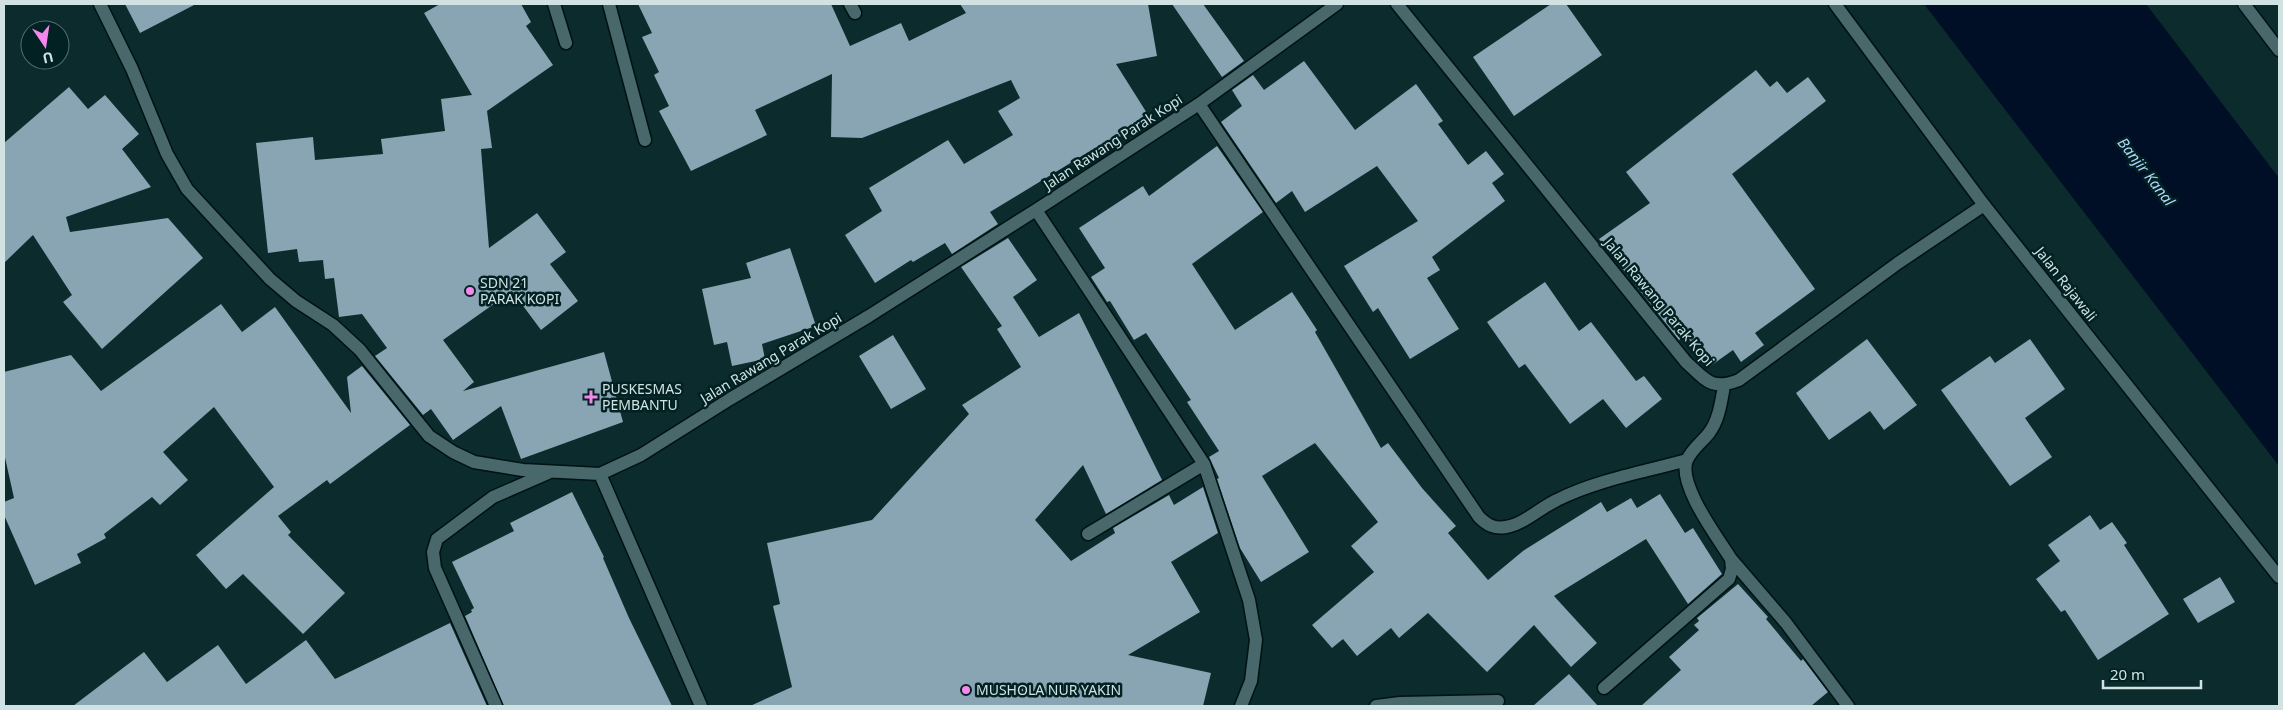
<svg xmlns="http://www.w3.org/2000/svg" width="2283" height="710" font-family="'Noto Sans',sans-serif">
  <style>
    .water { fill: #000f25 }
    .building { fill: #89a4b2 }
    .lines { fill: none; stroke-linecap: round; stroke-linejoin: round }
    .street-casing { stroke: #001214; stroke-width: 15 }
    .secondary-casing { stroke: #001214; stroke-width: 15 }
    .street { stroke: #49686b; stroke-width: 12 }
    .secondary { stroke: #49686b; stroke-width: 12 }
    .poi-dot { fill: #f688ed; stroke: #022123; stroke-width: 2 }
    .labels { text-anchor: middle; stroke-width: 5; stroke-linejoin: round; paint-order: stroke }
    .street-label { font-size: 14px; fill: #d1e2e3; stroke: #022123 }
    .poi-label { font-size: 14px; fill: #d1e2e3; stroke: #022123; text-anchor: start }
    .water-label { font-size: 15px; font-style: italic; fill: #b4d4fa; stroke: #022123 }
  </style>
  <rect width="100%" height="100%" fill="#0b2b2d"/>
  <path class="water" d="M 1924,4 L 2146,4 L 2279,178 L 2279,466 Z"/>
  <path class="building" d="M 125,4 L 196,4 L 140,33 Z
    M 440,4 L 521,4 L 531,22 L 526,26 L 553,65 L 487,111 L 492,148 L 481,149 L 489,248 L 537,213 L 566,252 L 550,264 L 578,301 L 541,330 L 512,291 L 443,340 L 474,382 L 463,391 L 604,352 L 623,422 L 521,459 L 501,406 L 453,440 L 431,409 L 423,415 L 375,356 L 387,348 L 362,314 L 339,317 L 334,278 L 325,279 L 323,260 L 299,262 L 297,249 L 268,253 L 256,143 L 313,137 L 315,160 L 383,154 L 381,139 L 445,131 L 441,99 L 472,95 L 424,13 Z
    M 638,4 L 831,4 L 850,46 L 901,23 L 909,41 L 966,13 L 960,4 L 1148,4 L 1157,56 L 1116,64 L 1150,118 L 1097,151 L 1095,148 L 990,212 L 998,224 L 952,254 L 945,243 L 913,262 L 911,260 L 875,283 L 845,235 L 882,211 L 869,188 L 948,140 L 964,164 L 1013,135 L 998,111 L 1020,98 L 1011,80 L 862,138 L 831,137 L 832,74 L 755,110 L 767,135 L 691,171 L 659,111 L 669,106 L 654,75 L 659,72 L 642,37 L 652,33 Z
    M 1172,4 L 1203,4 L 1244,61 L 1222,77 Z
    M 1551,4 L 1566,4 L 1602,55 L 1514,116 L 1473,57 Z
    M 1304,61 L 1355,130 L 1416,84 L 1443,121 L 1438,124 L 1468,165 L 1486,151 L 1504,174 L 1492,183 L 1505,201 L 1432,257 L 1440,270 L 1427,278 L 1459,329 L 1410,359 L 1378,308 L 1373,312 L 1344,266 L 1418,221 L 1377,166 L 1305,212 L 1292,191 L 1276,203 L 1221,122 L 1242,106 L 1232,90 L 1253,75 L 1264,90 Z
    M 1756,70 L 1770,87 L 1777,81 L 1787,93 L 1808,77 L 1826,101 L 1732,174 L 1815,289 L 1755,333 L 1764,345 L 1741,362 L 1733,350 L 1709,367 L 1686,335 L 1679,340 L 1599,239 L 1650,203 L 1626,172 Z
    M 69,87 L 88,109 L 105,95 L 139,134 L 122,149 L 151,187 L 66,217 L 70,232 L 168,218 L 203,258 L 102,349 L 63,302 L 72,295 L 33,235 L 4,263 L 4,143 Z
    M 1217,146 L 1263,212 L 1192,264 L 1235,330 L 1292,292 L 1317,330 L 1315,332 L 1381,448 L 1388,443 L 1422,488 L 1456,526 L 1448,533 L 1488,580 L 1523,551 L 1601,502 L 1607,512 L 1631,498 L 1637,508 L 1660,494 L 1685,533 L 1693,528 L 1722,574 L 1688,604 L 1646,539 L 1554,596 L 1597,643 L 1571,667 L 1534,625 L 1487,672 L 1428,613 L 1399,638 L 1391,628 L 1357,656 L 1343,639 L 1332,648 L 1312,625 L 1374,572 L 1351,546 L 1378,522 L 1315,443 L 1262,476 L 1309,552 L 1261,582 L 1240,548 L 1217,479 L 1219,478 L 1209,457 L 1219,451 L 1187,402 L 1191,400 L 1146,333 L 1134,340 L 1110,301 L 1107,302 L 1091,277 L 1105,268 L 1079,228 L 1143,186 L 1149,196 Z
    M 1008,238 L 1037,280 L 1013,297 L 1039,337 L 1079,313 L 1162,480 L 1106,514 L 1083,465 L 1035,520 L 1071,561 L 1115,533 L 1113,528 L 1169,495 L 1174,505 L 1203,487 L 1218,533 L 1171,562 L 1200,612 L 1128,655 L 1211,673 L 1203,706 L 750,706 L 792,687 L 773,606 L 780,604 L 767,543 L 872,520 L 969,414 L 962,405 L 1021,367 L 997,329 L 1002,326 L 961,267 Z
    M 790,248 L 816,326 L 762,344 L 765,359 L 732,366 L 727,342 L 714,345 L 702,289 L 751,278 L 746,263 Z
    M 1545,282 L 1579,331 L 1591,322 L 1636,381 L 1644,376 L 1662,399 L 1626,428 L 1603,399 L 1570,424 L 1525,364 L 1519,368 L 1487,322 Z
    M 221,304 L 242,332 L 275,307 L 351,413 L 347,377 L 362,366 L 410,425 L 330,484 L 327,480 L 278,516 L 291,532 L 288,535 L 345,593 L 303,634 L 243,574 L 226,589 L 196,555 L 274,487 L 214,407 L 163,452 L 188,480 L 160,505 L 152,497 L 104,534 L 106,538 L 77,554 L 81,563 L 35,585 L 4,515 L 4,502 L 14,498 L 4,453 L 4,372 L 71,355 L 101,391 Z
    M 893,335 L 926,389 L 891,409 L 859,356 Z
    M 1867,339 L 1917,405 L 1884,430 L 1870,411 L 1829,440 L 1796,393 Z
    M 2030,339 L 2065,389 L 2025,418 L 2052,457 L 2010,486 L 1941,390 L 1990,356 L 1995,363 Z
    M 572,492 L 604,557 L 603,558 L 629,618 L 672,706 L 504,706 L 465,616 L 472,612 L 471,610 L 474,608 L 452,562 L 514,531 L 510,523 Z
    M 2090,515 L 2100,530 L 2112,522 L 2127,543 L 2124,545 L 2169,614 L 2098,660 L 2065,610 L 2061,612 L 2036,579 L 2060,561 L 2048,545 Z
    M 2220,577 L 2235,602 L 2198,623 L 2183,599 Z
    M 1738,584 L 1768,617 L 1766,619 L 1801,661 L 1803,659 L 1828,692 L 1811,706 L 1641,706 L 1681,670 L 1669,657 L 1699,630 L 1694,625 L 1699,621 L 1697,618 Z
    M 450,623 L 487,706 L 73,706 L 144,652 L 167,682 L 218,645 L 246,684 L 306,640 L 335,679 Z
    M 1569,674 L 1598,706 L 1533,706 Z"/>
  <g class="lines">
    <g class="street-casing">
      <path id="street" d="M 100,4 L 132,69 L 167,154 L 187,189 L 270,279 L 296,301 L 333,325 L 360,350 L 429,436 L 453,452 L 474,462 L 523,470 L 600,474 L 641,455 L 730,399 L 869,316 L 1036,210 L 1199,104 L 1337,4
        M 554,4 L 566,43
        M 609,4 L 645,140
        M 850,4 L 855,13
        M 1397,4 L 1686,362 C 1706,380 1711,391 1739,380 L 1898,263 L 1984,205
        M 1199,104 L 1479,517 C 1487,525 1494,529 1506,527 C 1524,524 1540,508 1557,500 C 1597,480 1644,472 1687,460
        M 1036,210 L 1204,464 L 1249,600 L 1256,640 L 1251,681 L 1241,706
        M 600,474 L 701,706
        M 1088,534 L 1204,464
        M 1731,559 L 1786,623 L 1848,706
        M 1604,688 L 1729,579 L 1732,569 L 1731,559 C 1718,538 1677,484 1687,460 C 1692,449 1702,442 1709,433 C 1719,420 1721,402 1724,386
        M 496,706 L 435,568 L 433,552 L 437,539 L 493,497 L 548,473
        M 1376,706 L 1400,703 L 1498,701"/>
    </g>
    <g class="secondary-casing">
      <path id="secondary" d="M 1835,4 L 1984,205 L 2279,577
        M 2244,4 L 2279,50"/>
    </g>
    <use href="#street" class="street"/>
    <use href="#secondary" class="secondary"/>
  </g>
  <g class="poi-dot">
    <circle cx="470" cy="291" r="5"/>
    <path d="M588.5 389.5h5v5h5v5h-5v5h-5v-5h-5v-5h5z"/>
    <circle cx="966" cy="690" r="5"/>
  </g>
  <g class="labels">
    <g class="street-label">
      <text transform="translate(1113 142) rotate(-33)" y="5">Jalan Rawang Parak Kopi</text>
      <text transform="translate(2066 284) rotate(52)" y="5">Jalan Rajawali</text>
      <text transform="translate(1659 302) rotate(50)" y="5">Jalan Rawang Parak Kopi</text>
      <text transform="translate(771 358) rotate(-31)" y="5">Jalan Rawang Parak Kopi</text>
    </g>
    <g class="poi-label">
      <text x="480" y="288">SDN 21<tspan x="480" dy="16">PARAK KOPI</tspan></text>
      <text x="602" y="394">PUSKESMAS<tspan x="602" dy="16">PEMBANTU</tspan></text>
      <text x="976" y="695">MUSHOLA NUR YAKIN</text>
    </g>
    <g class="water-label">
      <text transform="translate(2146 172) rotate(52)" y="5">Banjir Kanal</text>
    </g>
  </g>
  <rect width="2283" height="710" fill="none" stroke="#d1e2e3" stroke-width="10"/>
  <g transform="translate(45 45) rotate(167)"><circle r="24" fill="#022123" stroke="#556e70"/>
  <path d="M0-4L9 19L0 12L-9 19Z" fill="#f688ed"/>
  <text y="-8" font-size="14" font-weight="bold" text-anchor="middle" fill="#d1e2e3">U</text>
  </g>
  <path d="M2103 680v8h98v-8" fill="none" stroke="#d1e2e3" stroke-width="2.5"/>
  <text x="2110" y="680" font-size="15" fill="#d1e2e3" stroke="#022123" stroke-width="4" paint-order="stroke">20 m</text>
</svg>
